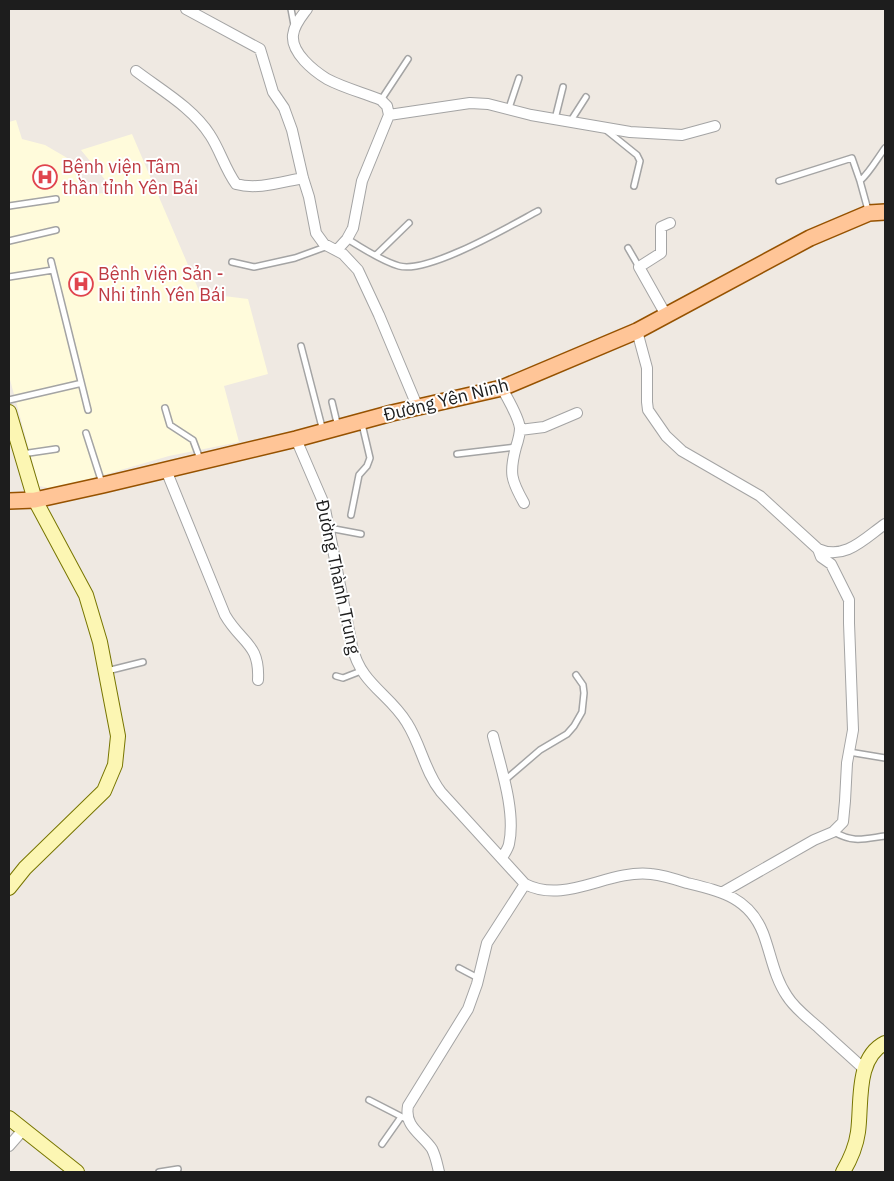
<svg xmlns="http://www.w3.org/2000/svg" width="894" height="1181" font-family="'IBM Plex Sans',sans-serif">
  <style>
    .education { fill: #fffbdb }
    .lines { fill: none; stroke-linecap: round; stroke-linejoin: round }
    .lane-casing { stroke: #a4a4a4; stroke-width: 8 }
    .street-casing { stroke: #a4a4a4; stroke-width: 12 }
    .secondary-casing { stroke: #777501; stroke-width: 16 }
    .primary-casing { stroke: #965200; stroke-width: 18 }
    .lane { stroke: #fff; stroke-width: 5 }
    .street { stroke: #fff; stroke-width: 10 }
    .secondary { stroke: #fcf6b3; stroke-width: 14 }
    .primary { stroke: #ffc597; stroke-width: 15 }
    .labels { text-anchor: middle; stroke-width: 4; stroke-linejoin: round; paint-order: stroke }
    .health-label { font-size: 18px; fill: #be3a42; stroke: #fff; text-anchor: start }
    .street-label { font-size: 18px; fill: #1d1d1d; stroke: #fff }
  </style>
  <rect width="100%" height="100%" fill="#efe9e2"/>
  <path class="education" d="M 16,120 L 22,139 L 45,145 L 69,159 L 94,194 L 115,192 L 81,150 L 132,134 L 200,293 L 248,299 L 268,374 L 224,386 L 239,442 L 169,456 L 55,489 L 39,486 L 9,376 L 9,122 Z"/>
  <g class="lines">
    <g class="lane-casing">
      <path id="lane" d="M 291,9 L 294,25
        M 381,100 L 408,59
        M 509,108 L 519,78
        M 555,119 L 563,87
        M 570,122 L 586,97
        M 606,130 L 637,155 L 640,161 L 634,186
        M 779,181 L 852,158 L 860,181
        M 9,206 L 56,199
        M 868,210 L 860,181 C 870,172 877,159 885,148
        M 347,239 C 363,248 381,261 399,266 C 428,274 510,226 538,211
        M 9,241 L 56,230
        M 628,248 L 639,267
        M 376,255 L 409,223
        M 51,261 L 88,410
        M 232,262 L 254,267 L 295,258 L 328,246
        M 9,277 L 53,270
        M 301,346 L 323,431
        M 9,400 L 78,384
        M 332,402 L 338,427
        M 165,408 L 170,425 L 193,440 L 200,459
        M 86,433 L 102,483
        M 22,454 L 56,449
        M 457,454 L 516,447
        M 351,515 L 359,475 L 367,466 L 370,458 L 362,424
        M 329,528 L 361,534
        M 107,671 L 143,662
        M 336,676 L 343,678 L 361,671
        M 849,752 L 885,758
        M 504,781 L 540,750 L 567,734 L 574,726 L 582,712 L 584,693 L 583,685 L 576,675
        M 834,832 C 854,843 863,839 885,836
        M 459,968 L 478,978
        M 369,1100 L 408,1120
        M 382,1144 L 401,1117
        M 159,1172 L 178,1169"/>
    </g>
    <g class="street-casing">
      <path id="street" d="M 186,9 L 260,49 L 273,92 L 284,108 L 292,130 L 303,178 L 309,197 L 316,233 L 324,244 L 343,254 L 358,270 L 379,315 L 418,408
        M 307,9 C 301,17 294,25 293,35 C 291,53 314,71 327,79 C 344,88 364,93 381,100 L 387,106 L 389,115 L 362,181 L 353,228 L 347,239 L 337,250
        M 136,71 C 161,90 193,108 210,135 C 220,150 225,169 236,184 C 257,190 281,182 303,178
        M 389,115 L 470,103 L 488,104 L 531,115 L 630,132 L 682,135 L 715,126
        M 666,315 L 639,267 L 661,253 L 661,227 L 670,223
        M 637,331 L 647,368 L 647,402 L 648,410 L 666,436 L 682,451 L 760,496 L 818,549 C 845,561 865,538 885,524
        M 502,388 C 508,400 518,415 520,428 C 520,434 518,441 516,447 C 509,473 511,480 524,503
        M 520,430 L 544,427 L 577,413
        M 296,439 L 324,504 L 352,646 C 361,685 389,693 407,723 C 421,745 425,772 441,792 L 525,884 C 566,905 608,869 651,874 C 663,875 675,879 687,883 C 720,891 749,897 763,933 C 771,954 774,977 787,996 C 795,1009 808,1018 819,1028 C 834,1042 849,1055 864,1069
        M 166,470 L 225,615 C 241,643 260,643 258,680
        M 493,736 C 501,768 516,812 509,844 C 508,849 504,854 502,858
        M 723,892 L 814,840 L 833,832 L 843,822 L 845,801 L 847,763 L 853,730 L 849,623 L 849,600 L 831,564 L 821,557 L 818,549
        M 9,1146 L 23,1130
        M 439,1172 C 437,1164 436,1157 432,1149 C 422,1134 404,1127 408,1106 L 468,1009 L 477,984 L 487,943 L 525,884"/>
    </g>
    <g class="secondary-casing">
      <path id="secondary" d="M 9,412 L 35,500 L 86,595 L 100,642 L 118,736 L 115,765 L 104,791 L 25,868 L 9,888
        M 9,1118 L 77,1172
        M 843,1172 C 850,1160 856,1147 858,1132 C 862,1104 855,1058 885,1043"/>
    </g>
    <g class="primary-casing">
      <path id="primary" d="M 9,501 L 35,500 L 103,485 L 296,439 L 392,413 L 502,388 L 637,331 L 810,238 L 869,213 L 885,212"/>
    </g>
    <use href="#lane" class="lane"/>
    <use href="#street" class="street"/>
    <use href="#secondary" class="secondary"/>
    <use href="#primary" class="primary"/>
  </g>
  <defs>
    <g id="hospital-ring" transform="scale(1.25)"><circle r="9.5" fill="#fff" stroke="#e0444e" stroke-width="1.5"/><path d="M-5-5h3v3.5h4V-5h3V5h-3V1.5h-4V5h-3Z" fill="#e0444e"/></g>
  </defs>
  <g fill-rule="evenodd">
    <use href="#hospital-ring" x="45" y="177"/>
    <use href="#hospital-ring" x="81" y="284"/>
  </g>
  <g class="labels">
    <g class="health-label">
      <text x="62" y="173">Bệnh viện Tâm<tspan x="62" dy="21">thần tỉnh Yên Bái</tspan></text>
      <text x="98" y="280">Bệnh viện Sản -<tspan x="98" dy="21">Nhi tỉnh Yên Bái</tspan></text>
    </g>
    <g class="street-label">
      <text transform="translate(446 400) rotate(-14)" y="6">Đường Yên Ninh</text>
      <text transform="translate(338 577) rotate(78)" y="6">Đường Thành Trung</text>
    </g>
  </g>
  <rect width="894" height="1181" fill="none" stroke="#1d1d1d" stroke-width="20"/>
</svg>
